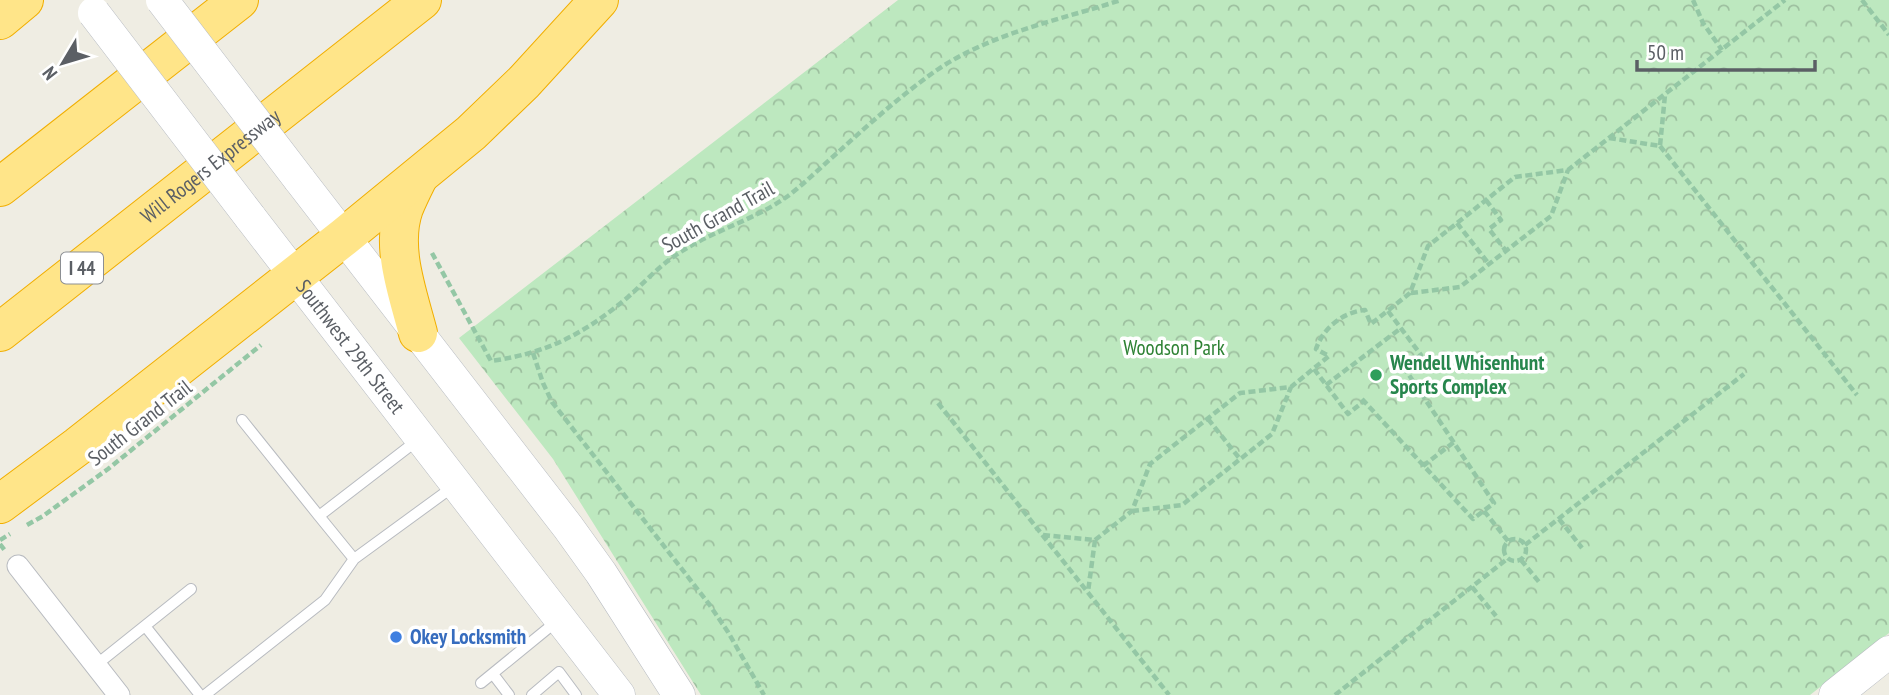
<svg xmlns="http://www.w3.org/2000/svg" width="1889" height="695" font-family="'PT Sans Narrow',sans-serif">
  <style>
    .park { fill: url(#park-crowns) }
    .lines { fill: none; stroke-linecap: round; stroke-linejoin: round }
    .lane-casing { stroke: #b8bbc0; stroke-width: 12 }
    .street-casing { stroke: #b8bbc0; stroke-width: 23 }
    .secondary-casing { stroke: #b8bcc2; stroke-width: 33 }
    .highway-casing { stroke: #f1ae00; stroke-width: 40 }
    .path { stroke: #94c7a5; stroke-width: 4.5; stroke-dasharray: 7 3.5; stroke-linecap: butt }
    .lane { stroke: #fff; stroke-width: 10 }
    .street { stroke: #fff; stroke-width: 21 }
    .secondary { stroke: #fff; stroke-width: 32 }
    .highway { stroke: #ffe589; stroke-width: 38 }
    .secondary-bridge-casing { stroke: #b8bcc2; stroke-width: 33; stroke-linecap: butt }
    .secondary-bridge { stroke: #fff; stroke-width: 32 }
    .leisure-dot { fill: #2e9e5b; stroke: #fff; stroke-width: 2.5 }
    .shop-dot { fill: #3f7fe0; stroke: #fff; stroke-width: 2.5 }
    .labels { text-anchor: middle; stroke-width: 7; stroke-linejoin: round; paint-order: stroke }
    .shield { fill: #fff; stroke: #8c8f93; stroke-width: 2 }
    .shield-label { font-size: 19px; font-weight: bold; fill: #5b5f65 }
    .street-label { font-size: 21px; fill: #5b5f65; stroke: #fff }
    .park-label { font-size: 21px; fill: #2e8234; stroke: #fff }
    .leisure-label { font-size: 21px; font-weight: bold; fill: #27864d; stroke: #fff; text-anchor: start }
    .shop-label { font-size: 21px; font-weight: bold; fill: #366cbe; stroke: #fff; text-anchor: start }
  </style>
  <defs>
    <pattern id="park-crowns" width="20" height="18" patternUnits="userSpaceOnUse" patternTransform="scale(1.75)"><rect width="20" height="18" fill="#bde8bf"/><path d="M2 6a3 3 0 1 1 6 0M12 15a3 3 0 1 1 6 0" fill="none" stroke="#9dbf9f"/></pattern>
  </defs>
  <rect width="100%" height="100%" fill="#efede3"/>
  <path class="park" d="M 898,0 L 1889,0 L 1889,633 L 1810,695 L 701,695 L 553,459 L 459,338 Z"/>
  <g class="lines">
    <g class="lane-casing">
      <path id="lane" d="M 242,420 L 319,516 L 419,439
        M 319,516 L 354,559 L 454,486
        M 145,626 L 200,695
        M 96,665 L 191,589
        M 493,674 L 509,695
        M 481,683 L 557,621
        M 205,695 L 325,600 L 354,559
        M 532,695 L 559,672 L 576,695"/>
    </g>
    <g class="street-casing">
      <path id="street" d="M 18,566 L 119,695"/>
    </g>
    <g class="secondary-casing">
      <g id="secondary">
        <path d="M 299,179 L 568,527 L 601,573 L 679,695"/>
        <path id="s1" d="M 250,217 L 619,695"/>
        <path d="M 1835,695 L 1889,652"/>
      </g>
    </g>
    <g class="highway-casing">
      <g id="highway">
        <path d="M 0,20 L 24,0"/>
        <path d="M 0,187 L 239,0"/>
        <path id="s2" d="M 0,332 L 422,0"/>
        <path d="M 418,333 C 408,294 390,248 404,208 C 408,198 413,188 418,178"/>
        <path d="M 0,504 L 78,446 L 344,237 L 471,133 L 524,82 L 599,0"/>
      </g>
    </g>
    <path class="path" d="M 1693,0 L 1703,23 L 1722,50
      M 1862,0 L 1889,35
      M 1609,138 L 1660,146 L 1665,95
      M 1660,146 L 1857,395
      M 1486,200 L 1501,220 L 1489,229 L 1506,251
      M 1457,223 L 1489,264
      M 432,253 L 491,361 C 548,353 584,334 628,297 C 644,283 658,267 676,255 C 711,231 753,221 788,196 C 805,183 820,168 836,154 C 867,126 899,97 934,72 C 990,33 1057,21 1121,0
      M 1411,293 L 1460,287 L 1489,264 L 1551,216 L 1568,170
      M 1388,311 L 1421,355 L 1405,368
      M 533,353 L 543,383 L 552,402 L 709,604 L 728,632 L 764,695
      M 1314,369 L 1348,414 L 1364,401
      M 1326,385 L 1401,328
      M 1362,399 L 1473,519 L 1494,503 L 1403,366
      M 938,403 L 1169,695
      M 1208,419 L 1240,459
      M 1423,466 L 1454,442
      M 1132,511 L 1182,505 L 1272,434 L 1291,387
      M 1484,511 L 1508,541
      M 1559,519 L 1582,548
      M 27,525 L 43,516 L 108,469 L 261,345
      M 1043,535 L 1095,540 L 1088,592
      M1504 550a11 11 0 1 1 22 0a11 11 0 1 1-22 0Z
      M 0,540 L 10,534
      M 1095,540 L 1132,511 L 1150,464 L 1240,393 L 1291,387 L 1329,356 L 1316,349 C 1323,328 1343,312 1365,310 L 1371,324 L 1410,293 L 1428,246 L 1515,177 L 1568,170 L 1785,0
      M 0,544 L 6,552
      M 1525,545 L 1744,374
      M 1521,560 L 1539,582
      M 1472,587 L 1496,616
      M 1335,695 L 1507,559"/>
    <use href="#lane" class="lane"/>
    <use href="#street" class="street"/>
    <use href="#secondary" class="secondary"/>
    <use href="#highway" class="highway"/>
    <g class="secondary-bridge-casing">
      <path id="secondary-bridge" d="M 162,0 L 299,179
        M 94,13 L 250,217"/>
    </g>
    <use href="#secondary-bridge" class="secondary-bridge"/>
  </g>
  <circle class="leisure-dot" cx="1376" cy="375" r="7"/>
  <circle class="shop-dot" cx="396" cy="637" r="7"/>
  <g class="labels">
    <rect class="shield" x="61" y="252.5" width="42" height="31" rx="5"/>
    <g class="shield-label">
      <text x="82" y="275">I 44</text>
    </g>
    <g class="street-label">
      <text dy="7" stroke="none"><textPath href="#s2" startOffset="268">Will Rogers Expressway</textPath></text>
      <text transform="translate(718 217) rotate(-29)" y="7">South Grand Trail</text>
      <text dy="7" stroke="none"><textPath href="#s1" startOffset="164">Southwest 29th Street</textPath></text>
      <text transform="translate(140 423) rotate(-38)" y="7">South Grand Trail</text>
    </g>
    <g class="park-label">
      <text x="1174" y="355">Woodson Park</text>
    </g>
    <g class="leisure-label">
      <text x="1390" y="370">Wendell Whisenhunt<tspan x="1390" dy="24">Sports Complex</tspan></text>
    </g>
    <g class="shop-label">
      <text x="410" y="644">Okey Locksmith</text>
    </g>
  </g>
  <g transform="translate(63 63) rotate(232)" stroke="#ffffff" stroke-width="5" paint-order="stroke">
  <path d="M0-5L12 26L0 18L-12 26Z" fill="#5b5f65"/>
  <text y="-10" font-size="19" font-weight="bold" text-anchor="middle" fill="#5b5f65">N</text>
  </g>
  <path d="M1637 60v10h178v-10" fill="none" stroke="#5b5f65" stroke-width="3.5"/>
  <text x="1647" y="60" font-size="21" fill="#5b5f65" stroke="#ffffff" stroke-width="5" paint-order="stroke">50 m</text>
</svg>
